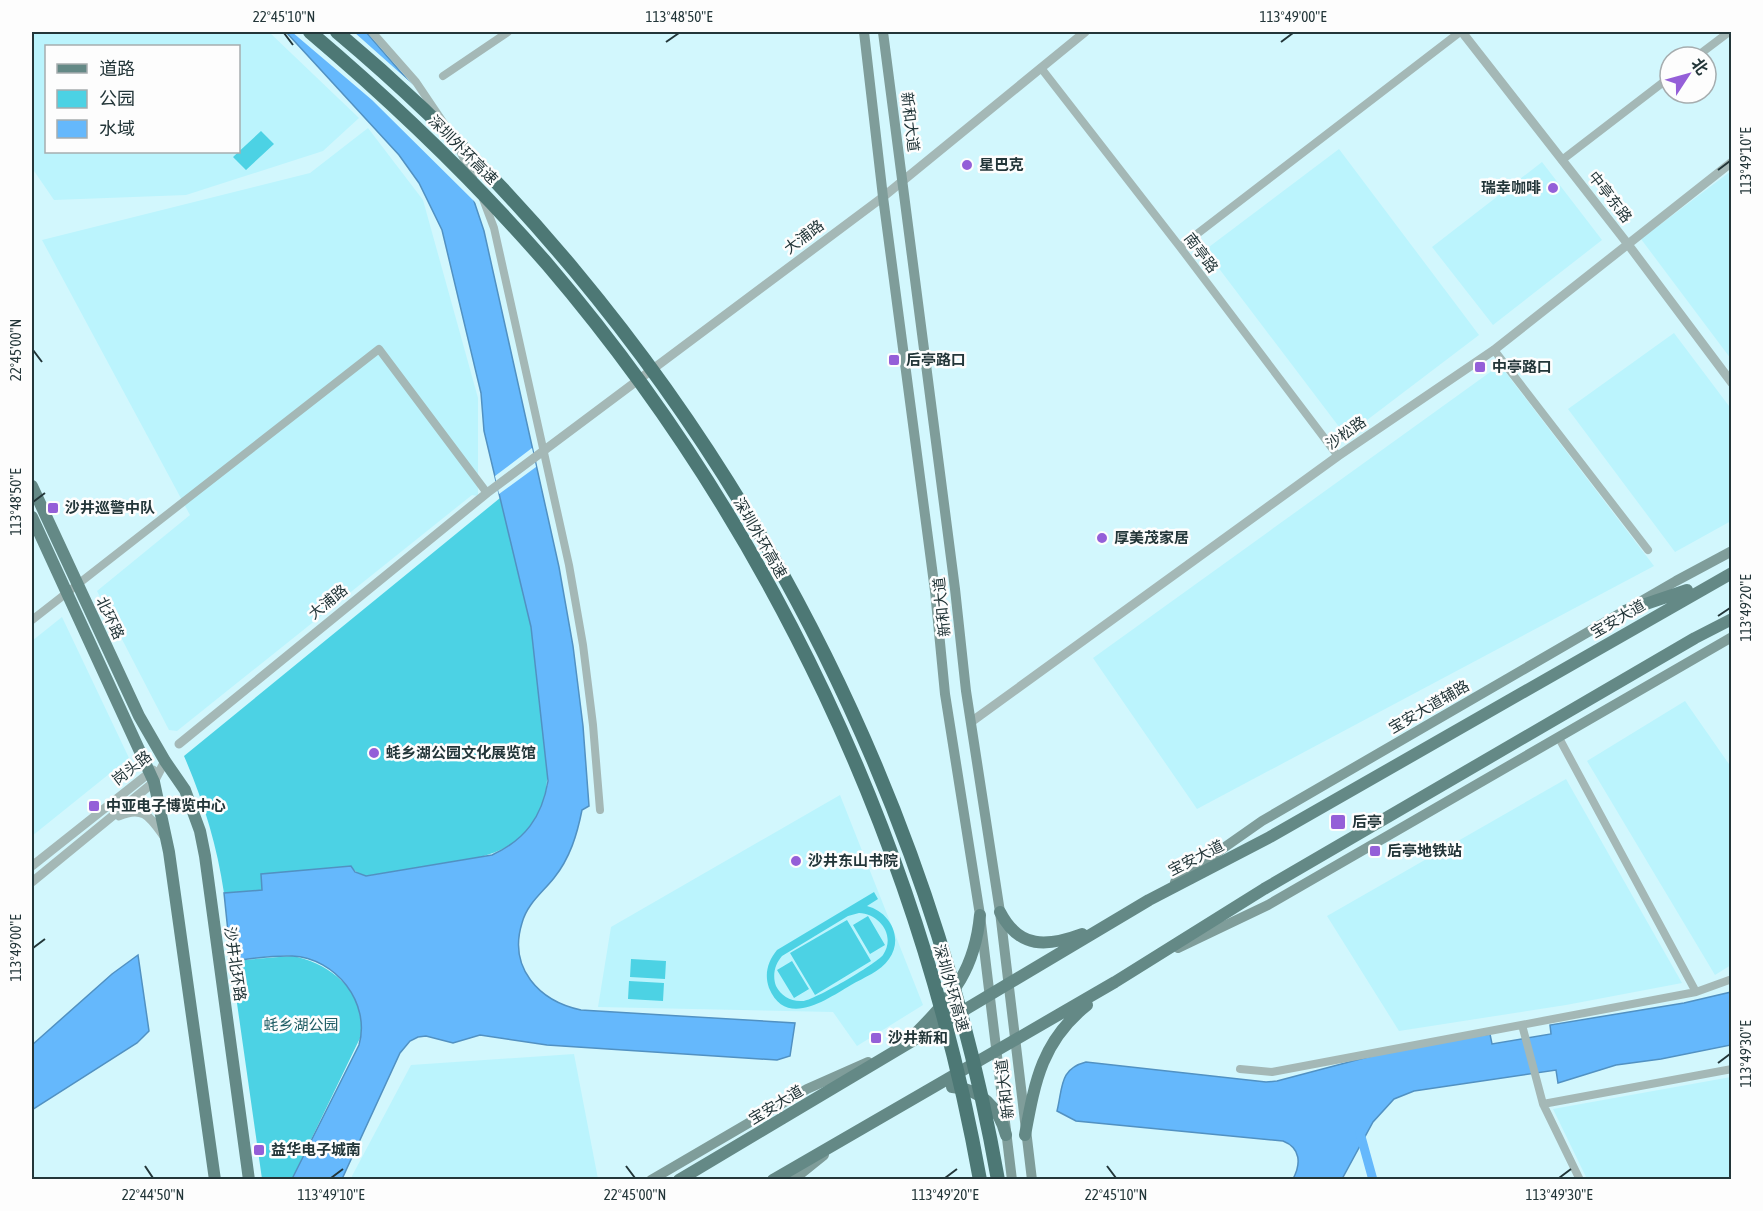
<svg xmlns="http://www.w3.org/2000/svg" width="1763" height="1211" font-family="'Asap Condensed','Noto Sans SC',sans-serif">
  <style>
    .built { fill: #bbf4fd; fill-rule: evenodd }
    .green { fill: #4cd2e4; fill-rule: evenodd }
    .water { fill: #65b8fc; stroke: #5191c2; stroke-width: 1.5 }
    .pier { fill: #d2f7fd }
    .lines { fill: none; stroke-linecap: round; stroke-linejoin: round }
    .canal { stroke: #65b8fc; stroke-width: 9 }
    .minor { stroke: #a4b8b6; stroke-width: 8 }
    .tertiary { stroke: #a4b8b6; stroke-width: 9 }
    .secondary { stroke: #7f9d9a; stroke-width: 10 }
    .primary { stroke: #648986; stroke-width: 12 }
    .motorway { stroke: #4d7875; stroke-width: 14 }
    .ticks { fill: none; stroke: #233639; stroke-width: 2 }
    .poi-dot { fill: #945fd8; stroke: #fdfdfd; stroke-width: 2 }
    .labels { text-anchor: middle; stroke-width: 5; stroke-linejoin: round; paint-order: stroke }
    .street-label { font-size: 15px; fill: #233639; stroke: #fdfdfd }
    .poi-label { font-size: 15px; font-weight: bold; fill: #233639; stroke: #fdfdfd; text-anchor: start }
    .park-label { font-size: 15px; fill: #1d5b63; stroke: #fdfdfd }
    .neatline { fill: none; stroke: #233639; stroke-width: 2 }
    .ticks-label { font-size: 15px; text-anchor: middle; fill: #233639 }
  </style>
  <rect width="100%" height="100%" fill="#d2f7fd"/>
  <path class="built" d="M 32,32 L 269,32 L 359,118 L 323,151 L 186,195 L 54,200 L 32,168 ZM 46,46 L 238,46 L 238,152 L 46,152 Z
    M 368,128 L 423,200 L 478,398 L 478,496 L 472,495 L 177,731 L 169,730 L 97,591 L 190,515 L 42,240 L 310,173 Z
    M 1339,149 L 1479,335 L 1346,436 L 1205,250 Z
    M 1542,162 L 1602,240 L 1493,325 L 1432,247 Z
    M 1731,171 L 1731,359 L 1641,239 Z
    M 1674,333 L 1732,410 L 1731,521 L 1675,552 L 1568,409 Z
    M 1500,365 L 1654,566 L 1197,809 L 1093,658 Z
    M 62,617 L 129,758 L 32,836 L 32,641 Z
    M 1685,701 L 1731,767 L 1731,965 L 1715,975 L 1587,761 Z
    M 1566,779 L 1682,983 L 1566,1005 L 1399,1031 L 1327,916 Z
    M 840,795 L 923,1005 L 857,1046 L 833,1012 L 598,1007 L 611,927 Z
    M 574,1054 L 598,1179 L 352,1179 L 352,1176 L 411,1065 Z
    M 1731,1077 L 1731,1179 L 1587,1179 L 1553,1109 Z"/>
  <path class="green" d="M 261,131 L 274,144 L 246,170 L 233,157 Z
    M 500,498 L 531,627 L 547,765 C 550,815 525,847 476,858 L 366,876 L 359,874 L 353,869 L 261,875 L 262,890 L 224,893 C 217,845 203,800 184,756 Z
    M 874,892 L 878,899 L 867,906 C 890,912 904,938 889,959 C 881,971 863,978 851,985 C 827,999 786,1029 769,988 C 764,974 768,961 777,950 ZM 859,913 C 880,914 896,936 883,955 C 876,964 813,1001 803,1001 C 791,1002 781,996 776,986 C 772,975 775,964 782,956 L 848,916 Z
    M 868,916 L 885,945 L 870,954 L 853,925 Z
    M 847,920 L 871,961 L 815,995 L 790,953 Z
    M 292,956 C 331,963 367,993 361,1036 L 292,1179 L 262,1179 L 231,961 Z
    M 631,959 L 666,961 L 665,979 L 630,977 Z
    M 792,961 L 809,989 L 794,998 L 777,970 Z
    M 629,981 L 664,983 L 663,1001 L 628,999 Z"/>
  <path class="water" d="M 286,32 L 366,32 L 412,85 L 469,186 L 484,231 L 559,567 L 573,646 L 583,726 L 589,806 L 582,810 C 577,835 570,858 554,878 C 542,893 527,904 522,923 C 508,968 539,1001 581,1010 L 795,1023 L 790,1056 L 777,1060 L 547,1045 L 480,1035 L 453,1043 L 426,1036 L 418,1037 L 410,1041 L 400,1053 L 342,1179 L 292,1179 L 359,1045 C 371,1003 336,958 292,956 C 272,955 251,959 231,961 L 224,893 L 262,890 L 261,874 L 351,866 L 355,872 L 366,876 L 492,855 C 525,840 542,817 548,781 L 531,627 L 484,431 L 481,393 L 442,230 L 419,183 L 399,155 Z
    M 138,955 L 149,1031 L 137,1043 L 32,1110 L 32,1045 L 112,974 Z
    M 1731,992 L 1731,1045 L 1661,1059 L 1616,1065 L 1558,1083 L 1556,1070 L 1414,1091 L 1394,1099 L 1373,1122 L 1342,1179 L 1293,1179 C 1301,1164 1301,1148 1283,1141 L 1076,1121 L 1057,1111 C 1063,1087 1059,1069 1086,1062 L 1266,1082 L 1277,1081 L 1402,1048 L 1490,1034 L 1492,1044 L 1551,1034 L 1550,1025 L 1684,1003 Z"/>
  <path class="pier" d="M 292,32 L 354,32 L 418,89 L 452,142 L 480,207 L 372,100 Z
    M 532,448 L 536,467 L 499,494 L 495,476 Z"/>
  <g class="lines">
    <path class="canal" d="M 1360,1133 L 1373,1180"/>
    <path class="minor" d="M 372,32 L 416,82 L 445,125
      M 1696,57 L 1729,32
      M 1041,68 L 1180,247 L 1338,456
      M 443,76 L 508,32
      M 460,151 L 473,178
      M 1562,160 L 1670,77
      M 483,199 L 494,228 L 569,565 L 583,645 L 593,725 L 600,810
      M 1180,247 L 1460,32
      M 1494,350 L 1648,550
      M 32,620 L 379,349 L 487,493
      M 1559,738 L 1696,992
      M 1522,1025 L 1543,1104 L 1580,1180
      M 1240,1069 L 1272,1072 L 1696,992 L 1732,979
      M 1543,1104 L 1732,1069"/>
    <path class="tertiary" d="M 1462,32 L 1627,243 L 1732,383
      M 971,722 L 1338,456 L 1494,350 L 1732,162
      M 179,744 L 487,493 L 883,197 L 1085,32
      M 119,816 C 143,805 150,817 163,835
      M 32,866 L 153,770
      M 32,882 L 154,782 L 165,761"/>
    <path class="secondary" d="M 864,32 L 883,197 L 935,591 L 945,694 L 980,915 L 1012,1180
      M 883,32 L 955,589 L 966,691 L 1000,912 L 1032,1180
      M 1175,882 L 1262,821 L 1676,581 L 1732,551
      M 1178,948 L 1268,905 L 1732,637
      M 651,1180 L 807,1089 L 868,1062
      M 793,1180 L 824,1155"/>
    <path class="primary" d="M 32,486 L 139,716 L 165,761 L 185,790 L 200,831 L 205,856 L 249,1180
      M 32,517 L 154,782 L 169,852 L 215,1180
      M 1625,611 L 1687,590
      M 1000,912 C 1019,949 1047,947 1082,934
      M 917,1032 C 954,995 975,968 980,915
      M 952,1087 C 980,1089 999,1107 1006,1135
      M 1025,1135 C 1035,1081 1042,1041 1087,1005
      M 679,1180 L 1149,900 L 1270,837 L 1732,573
      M 773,1180 L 1115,982 L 1264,889 L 1695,638 L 1732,619"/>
    <path class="motorway" d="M 310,32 C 395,104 475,181 548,265 C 769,524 920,844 980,1180
      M 337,32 C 682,321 920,736 998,1180"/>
  </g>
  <path class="ticks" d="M 284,33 L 293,45M 666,42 L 679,33M 1281,42 L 1293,33M 1718,170 L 1730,161M 33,350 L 42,362M 33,502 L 45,493M 1718,616 L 1730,608M 33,948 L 45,939M 1718,1063 L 1730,1054M 145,1166 L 153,1178M 626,1166 L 635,1178M 1107,1166 L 1116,1178M 331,1178 L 343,1169M 945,1178 L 957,1169M 1559,1178 L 1571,1169"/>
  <g class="poi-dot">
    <circle cx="967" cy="165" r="6"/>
    <circle cx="1553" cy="188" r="6"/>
    <rect x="888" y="354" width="12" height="12" rx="3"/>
    <rect x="1474" y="361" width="12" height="12" rx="3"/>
    <rect x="47" y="502" width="12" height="12" rx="3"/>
    <circle cx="1102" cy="538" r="6"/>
    <circle cx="374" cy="753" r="6"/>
    <rect x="88" y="800" width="12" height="12" rx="3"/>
    <rect x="1330" y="814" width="16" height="16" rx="3"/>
    <rect x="1369" y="845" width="12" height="12" rx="3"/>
    <circle cx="796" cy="861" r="6"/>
    <rect x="870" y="1032" width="12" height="12" rx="3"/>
    <rect x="253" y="1144" width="12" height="12" rx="3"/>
  </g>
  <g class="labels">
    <g class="street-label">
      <text transform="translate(910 122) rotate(83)" y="5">新和大道</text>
      <text transform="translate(463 150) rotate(45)" y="5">深圳外环高速</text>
      <text transform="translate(1610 197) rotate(52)" y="5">中亭东路</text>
      <text transform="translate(804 237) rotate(-37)" y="5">大浦路</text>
      <text transform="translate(1201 253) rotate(53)" y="5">南亭路</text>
      <text transform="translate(1346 433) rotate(-35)" y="5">沙松路</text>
      <text transform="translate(760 538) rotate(60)" y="5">深圳外环高速</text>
      <text transform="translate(328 602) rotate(-39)" y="5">大浦路</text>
      <text transform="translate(942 607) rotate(-96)" y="5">新和大道</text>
      <text transform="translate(110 618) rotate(65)" y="5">北环路</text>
      <text transform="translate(1618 619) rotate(-30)" y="5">宝安大道</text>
      <text transform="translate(1429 707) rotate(-30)" y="5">宝安大道辅路</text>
      <text transform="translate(132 768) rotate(-38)" y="5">岗头路</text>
      <text transform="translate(1196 858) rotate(-27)" y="5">宝安大道</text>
      <text transform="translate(235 964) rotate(82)" y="5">沙井北环路</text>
      <text transform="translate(951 988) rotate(74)" y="5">深圳外环高速</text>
      <text transform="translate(1005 1089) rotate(-97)" y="5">新和大道</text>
      <text transform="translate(776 1105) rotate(-31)" y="5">宝安大道</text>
    </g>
    <g class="poi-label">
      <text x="979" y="170">星巴克</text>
      <text x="1541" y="193" text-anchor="end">瑞幸咖啡</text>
      <text x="906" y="365">后亭路口</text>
      <text x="1492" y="372">中亭路口</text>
      <text x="65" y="513">沙井巡警中队</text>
      <text x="1114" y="543">厚美茂家居</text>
      <text x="386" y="758">蚝乡湖公园文化展览馆</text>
      <text x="106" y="811">中亚电子博览中心</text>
      <text x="1352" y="827">后亭</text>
      <text x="1387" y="856">后亭地铁站</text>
      <text x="808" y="866">沙井东山书院</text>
      <text x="888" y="1043">沙井新和</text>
      <text x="271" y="1155">益华电子城南</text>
    </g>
    <g class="park-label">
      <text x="301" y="1030">蚝乡湖公园</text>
    </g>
  </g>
  <rect width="1763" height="1211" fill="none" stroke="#fdfdfd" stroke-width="66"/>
  <rect x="45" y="45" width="195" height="108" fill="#fdfdfd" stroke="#a6adaf" stroke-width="1.5"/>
  <rect x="57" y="64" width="30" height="9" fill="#648986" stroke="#a6adaf" stroke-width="1.5"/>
  <text x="99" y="75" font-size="18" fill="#233639">道路</text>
  <rect x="57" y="90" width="30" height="18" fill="#4cd2e4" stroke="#a6adaf" stroke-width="1.5"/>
  <text x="99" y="105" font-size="18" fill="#233639">公园</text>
  <rect x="57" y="120" width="30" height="18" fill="#65b8fc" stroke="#a6adaf" stroke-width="1.5"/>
  <text x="99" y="135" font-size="18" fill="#233639">水域</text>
  <g transform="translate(1688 75) rotate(54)"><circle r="28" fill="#fdfdfd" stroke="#a6adaf" stroke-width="1.5"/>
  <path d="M0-4.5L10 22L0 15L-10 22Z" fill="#945fd8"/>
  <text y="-9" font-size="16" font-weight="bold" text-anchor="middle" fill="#233639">北</text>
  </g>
  <rect x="33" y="33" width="1697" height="1145" class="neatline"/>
  <g class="ticks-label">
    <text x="284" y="22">22°45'10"N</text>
    <text x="679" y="22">113°48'50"E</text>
    <text x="1293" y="22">113°49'00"E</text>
    <text transform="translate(1746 161) rotate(-90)" y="5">113°49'10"E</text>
    <text transform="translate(16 350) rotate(-90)" y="5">22°45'00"N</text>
    <text transform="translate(16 502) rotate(-90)" y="5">113°48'50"E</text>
    <text transform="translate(1746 608) rotate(-90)" y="5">113°49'20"E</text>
    <text transform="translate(16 948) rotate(-90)" y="5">113°49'00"E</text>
    <text transform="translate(1746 1054) rotate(-90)" y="5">113°49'30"E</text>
    <text x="153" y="1200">22°44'50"N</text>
    <text x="331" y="1200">113°49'10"E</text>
    <text x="635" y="1200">22°45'00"N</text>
    <text x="945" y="1200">113°49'20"E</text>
    <text x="1116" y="1200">22°45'10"N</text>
    <text x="1559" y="1200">113°49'30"E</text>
  </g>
</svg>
